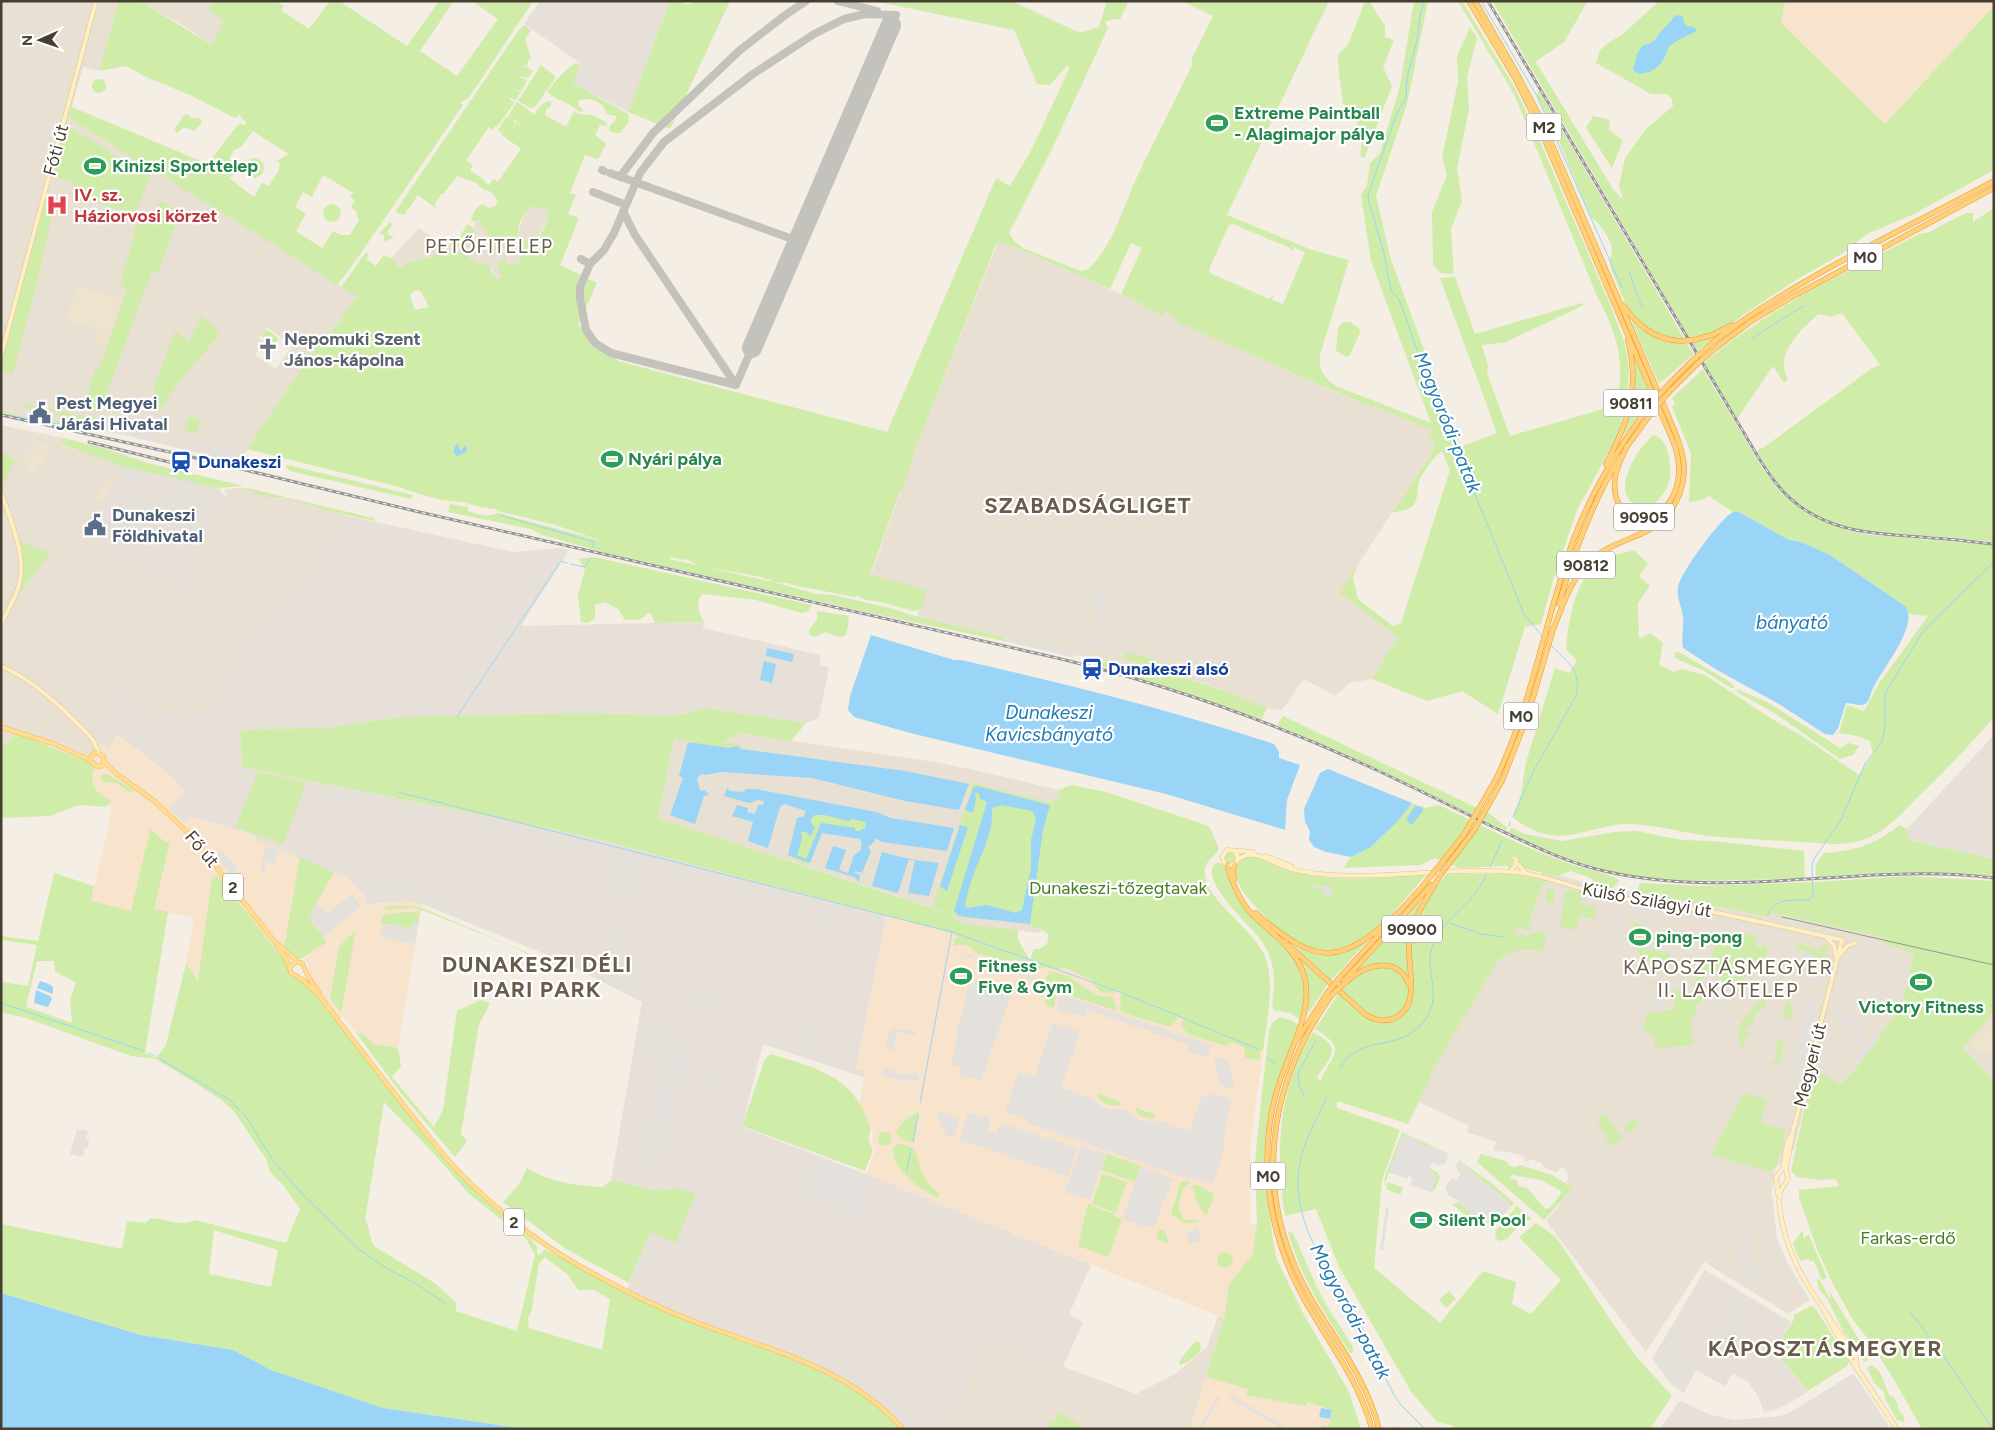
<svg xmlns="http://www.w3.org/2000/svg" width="1995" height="1430" font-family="Figtree,sans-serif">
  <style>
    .residential { fill: #e8e0d2; fill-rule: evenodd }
    .commercial { fill: #f8e4cd }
    .industrial { fill: #e6e0d9 }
    .education { fill: #eee3cd }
    .green { fill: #d0eca9; fill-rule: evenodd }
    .parking { fill: #e4e1dd }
    .water { fill: #9ad5f7; fill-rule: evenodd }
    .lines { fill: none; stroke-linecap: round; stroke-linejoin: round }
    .stream { stroke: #9ad5f7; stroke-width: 1 }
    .taxiway { stroke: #c4c2bc; stroke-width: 8 }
    .runway { stroke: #c4c2bc; stroke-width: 20 }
    .secondary-casing { stroke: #dcc491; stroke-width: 5 }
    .primary-casing { stroke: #eebb58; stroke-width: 5 }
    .trunk-casing { stroke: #eb9b27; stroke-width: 5.5 }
    .secondary { stroke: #ffeec3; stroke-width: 4 }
    .primary { stroke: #ffdc92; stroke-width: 4 }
    .trunk { stroke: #ffd07b; stroke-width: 4.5 }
    .tram { stroke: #959595; stroke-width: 1 }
    .rail-casing { stroke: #959595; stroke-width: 3 }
    .rail { stroke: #fff; stroke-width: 1; stroke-dasharray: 4; stroke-linecap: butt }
    .trunk-bridge-casing { stroke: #eb9b27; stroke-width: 5.5; stroke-linecap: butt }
    .trunk-bridge { stroke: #ffd07b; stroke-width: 4.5 }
    .labels { text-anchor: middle; stroke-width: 4.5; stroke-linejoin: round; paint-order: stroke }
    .shield { fill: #fff; stroke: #7e7870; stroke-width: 1 }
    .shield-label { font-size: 16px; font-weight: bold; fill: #473e33 }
    .leisure-label { font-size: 18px; font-weight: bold; fill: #27864d; stroke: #fff; text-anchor: start }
    .street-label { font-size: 18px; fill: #473e33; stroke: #fff }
    .health-label { font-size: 18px; font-weight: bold; fill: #be3a42; stroke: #fff; text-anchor: start }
    .worship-label { font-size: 18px; font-weight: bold; fill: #5b616d; stroke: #fff; text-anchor: start }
    .service-label { font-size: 18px; font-weight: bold; fill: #4e5e75; stroke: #fff; text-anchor: start }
    .transit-label { font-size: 18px; font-weight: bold; fill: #164399; stroke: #fff; text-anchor: start }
    .park-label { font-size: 18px; fill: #487d22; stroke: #fff }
    .neighbourhood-label { font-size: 19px; letter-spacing: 1px; fill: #6a5c4a; stroke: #fff }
    .water-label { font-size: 19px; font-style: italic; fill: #227bb3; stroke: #fff }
    .quarter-label { font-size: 20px; letter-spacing: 1px; fill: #6a5c4a; stroke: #fff }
    .district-label { font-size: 22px; font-weight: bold; letter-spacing: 1px; fill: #6a5c4a; stroke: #fff }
  </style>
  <rect width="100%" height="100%" fill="#f4eee4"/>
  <path class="residential" d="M 1,1 L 119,1 L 99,71 L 83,67 L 69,118 L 357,296 L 327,339 L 322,340 L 239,463 L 124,435 L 103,431 L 92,432 L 1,413 ZM 267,327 L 292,346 L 276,369 L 255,355 L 264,342 L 258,338 Z
    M 140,1 L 214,1 L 207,9 L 224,19 L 213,46 L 189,29 Z
    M 532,206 L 549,210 L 550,215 L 541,231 L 537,243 L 518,241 L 494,247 L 493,248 L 501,249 L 513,246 L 514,250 L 521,254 L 518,263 L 516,265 L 508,266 L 507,260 L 497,279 L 494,277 L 492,268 L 474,263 L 475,260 L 469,260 L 469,255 L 474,252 L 465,254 L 446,253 L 426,257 L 415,261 L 405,263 L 402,268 L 398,268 L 395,265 L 392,257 L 419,228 L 435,240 L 460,249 L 474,234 L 475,221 L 478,220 L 481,220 L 487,231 L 490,242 L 517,234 L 526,211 Z
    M 998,242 L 1012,246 L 1143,304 L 1143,306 L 1163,316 L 1166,310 L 1170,313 L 1169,315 L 1177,319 L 1176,322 L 1370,407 L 1374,406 L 1433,431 L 1435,442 L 1433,451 L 1339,593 L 1398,637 L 1372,679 L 1350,683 L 1335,696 L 1304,679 L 1282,710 L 1267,708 L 1204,683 L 1141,667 L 1102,661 L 1100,666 L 1100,660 L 1076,655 L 1072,657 L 1004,641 L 1003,637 L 918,617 L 918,610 L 925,595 L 870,578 L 917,445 Z
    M 1,425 L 63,438 L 61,445 L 128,467 L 88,529 L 118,554 L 181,595 L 196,574 L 183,566 L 227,497 L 224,489 L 243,488 L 252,492 L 279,499 L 284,497 L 348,516 L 281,613 L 265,613 L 204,713 L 184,716 L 151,710 L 134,694 L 95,740 L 95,749 L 91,755 L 86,755 L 57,742 L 1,725 Z
    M 1,728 L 15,733 L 8,743 L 1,744 Z
    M 740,733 L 935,762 L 979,771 L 1059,790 L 1051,877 L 1040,933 L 963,924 L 945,912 L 658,818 L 674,738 L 722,744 Z
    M 1542,871 L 1599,886 L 1694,902 L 1767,917 L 1772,913 L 1854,931 L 1885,938 L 1903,949 L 1914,953 L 1903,999 L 1905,1001 L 1905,1007 L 1902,1011 L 1898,1010 L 1857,1067 L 1841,1084 L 1813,1069 L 1794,1149 L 1775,1169 L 1772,1194 L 1777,1238 L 1788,1264 L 1810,1300 L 1788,1314 L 1704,1262 L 1646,1352 L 1546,1221 L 1573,1188 L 1566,1183 L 1569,1176 L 1564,1168 L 1560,1168 L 1557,1173 L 1544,1167 L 1542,1163 L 1530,1159 L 1528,1162 L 1524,1161 L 1525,1156 L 1507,1152 L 1493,1151 L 1496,1142 L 1467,1132 L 1469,1126 L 1419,1102 L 1431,1077 L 1431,1073 L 1497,962 L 1508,953 L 1520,949 L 1533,933 L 1525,936 L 1517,937 L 1513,934 L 1519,928 L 1530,927 L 1528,925 L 1543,885 L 1539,881 Z
    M 1994,1012 L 1994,1080 L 1963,1048 Z
    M 1218,1316 L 1224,1318 L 1190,1429 L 1086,1429 L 1059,1413 L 1056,1421 L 1051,1420 L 1048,1429 L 950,1429 L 985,1337 L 1136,1394 L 1177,1373 L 1207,1347 Z"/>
  <path class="commercial" d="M 1785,1 L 1994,1 L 1994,6 L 1885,124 L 1781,23 Z
    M 115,735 L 133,746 L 185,789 L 184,822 L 190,818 L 205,820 L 230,828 L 256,837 L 256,839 L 300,857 L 284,945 L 294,957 L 287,964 L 263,935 L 198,982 L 186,963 L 194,918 L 154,909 L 170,842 L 164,841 L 150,830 L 131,911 L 91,901 L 112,810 L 109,805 L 111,801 L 97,792 L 93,785 L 94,767 L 91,755 L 95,749 L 95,740 Z
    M 334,873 L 348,879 L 366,899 L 376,904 L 405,901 L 422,904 L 398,1048 L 374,1044 L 362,1033 L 357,1034 L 343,1016 L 338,1022 L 303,982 L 308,974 L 309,965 L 303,959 L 327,942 L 311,921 L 313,909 Z
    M 886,916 L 951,933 L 1030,960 L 1036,956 L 1263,1051 L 1250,1146 L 1250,1224 L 1257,1224 L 1252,1255 L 1229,1284 L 1224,1318 L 866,1174 L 875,1150 L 872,1140 L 873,1130 L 860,1103 L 865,1072 L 856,1069 Z
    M 1206,1377 L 1248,1389 L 1246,1395 L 1307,1402 L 1332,1410 L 1329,1426 L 1322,1425 L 1321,1429 L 1190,1429 Z"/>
  <path class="industrial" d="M 540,1 L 670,1 L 628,112 L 572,83 L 580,63 L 524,24 Z
    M 128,467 L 219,487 L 221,492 L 227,497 L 184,566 L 196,574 L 181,595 L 118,554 L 87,529 Z
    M 348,516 L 513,552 L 561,548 L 569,550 L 521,626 L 704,622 L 703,628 L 820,655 L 820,665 L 829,667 L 819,718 L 806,723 L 707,708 L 674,716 L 399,717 L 326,728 L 253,729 L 240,731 L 242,767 L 585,836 L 886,916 L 856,1069 L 865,1071 L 863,1077 L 763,1044 L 742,1127 L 866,1174 L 1091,1265 L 1069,1314 L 1083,1322 L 1063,1367 L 985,1337 L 950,1429 L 904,1429 L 893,1416 L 854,1390 L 626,1292 L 650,1232 L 696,1193 L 673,1188 L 660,1191 L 611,1180 L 642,1002 L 560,960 L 422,904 L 405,901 L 368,904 L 364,896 L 348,879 L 255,839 L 256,836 L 205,820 L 190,818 L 184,822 L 169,809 L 185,790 L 174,779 L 133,746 L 116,735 L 108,748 L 95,740 L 115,686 L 134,694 L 151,710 L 184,716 L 192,710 L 197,713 L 204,713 L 265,613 L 281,613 Z
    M 1994,735 L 1994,859 L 1909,840 L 1907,829 Z
    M 77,1129 L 88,1131 L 86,1139 L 89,1140 L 88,1148 L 85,1147 L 83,1157 L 70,1154 Z
    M 1705,1270 L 1791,1322 L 1774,1350 L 1808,1392 L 1778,1409 L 1764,1412 L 1758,1396 L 1748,1382 L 1733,1373 L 1725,1386 L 1696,1370 L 1684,1393 L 1672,1385 L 1652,1359 Z
    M 1852,1374 L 1854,1374 L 1891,1429 L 1660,1429 L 1678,1403 L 1681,1401 L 1708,1414 L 1734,1420 L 1782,1416 L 1796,1409 Z"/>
  <path class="education" d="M 77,285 L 123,300 L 107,346 L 95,341 L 98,330 L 67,319 Z
    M 36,445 L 50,447 L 33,474 L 21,463 Z
    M 108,478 L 114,482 L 100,503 L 94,499 Z
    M 1994,1015 L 1994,1051 L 1981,1052 L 1973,1046 L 1972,1042 Z"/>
  <path class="green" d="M 119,1 L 140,1 L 212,45 L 224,20 L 207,9 L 214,1 L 276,1 L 284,6 L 281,10 L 309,29 L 330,1 L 339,1 L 407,46 L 439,1 L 454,1 L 420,51 L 457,76 L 498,19 L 472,1 L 533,1 L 468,99 L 460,102 L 463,105 L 349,270 L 337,285 C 249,228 158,174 69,118 L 72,107 L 208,164 L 236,127 L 239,124 L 245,125 L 247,122 L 241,118 L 240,114 L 235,118 L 190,95 L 146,77 L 126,66 L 99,71 ZM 253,131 L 289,154 L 277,161 L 280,163 L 279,170 L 269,186 L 262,183 L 254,197 L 230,179 L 235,172 L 231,170 L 234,163 L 229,159 L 234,150 L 241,147 ZM 323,175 L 353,193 L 350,197 L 355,200 L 351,207 L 356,211 L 359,220 L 350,235 L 341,235 L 333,231 L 322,248 L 296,231 L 306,214 L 295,207 L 303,192 L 312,197 Z
    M 670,1 L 681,1 L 684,4 L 691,4 L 692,1 L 730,1 L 670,129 L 628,112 Z
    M 874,1 L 1012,1 L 1080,33 L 1099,27 L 1107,1 L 1129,1 L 1120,19 L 1114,19 L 1105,22 L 1108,28 L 1050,153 L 1009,233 L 1014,241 L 1023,248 L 1081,271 L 1087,270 C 1113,247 1122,209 1136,179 C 1154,141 1174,103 1192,65 L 1192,58 L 1213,16 L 1182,1 L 1329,1 L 1227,215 L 1312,250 L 1349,260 L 1320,355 C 1318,369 1325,379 1336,386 L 1431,423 L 1371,261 L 1361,195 L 1367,185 L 1370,163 L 1380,153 L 1400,86 L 1414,1 L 1428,1 L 1407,104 L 1376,196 L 1391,260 L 1460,447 L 1497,433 L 1440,278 L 1455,277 L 1475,334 L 1582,303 L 1584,305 L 1506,342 L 1482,345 L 1488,365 L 1487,373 L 1510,436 L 1617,405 C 1625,360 1618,336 1597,296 L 1514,94 L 1458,1 L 1462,1 L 1515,88 L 1538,137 L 1612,309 L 1625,344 L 1629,369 L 1627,400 L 1618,435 L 1577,510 L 1553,580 L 1541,624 L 1525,627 L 1498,714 L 1462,691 L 1427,701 L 1372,679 L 1398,637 L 1339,593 L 1358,564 L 1353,578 L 1358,599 L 1393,626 L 1401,623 L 1450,470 L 1442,451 C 1437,453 1421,474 1419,482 C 1417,489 1418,498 1414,505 C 1410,510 1398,511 1392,513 L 1433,451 L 1435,442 L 1429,440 L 1433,431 L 1374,406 L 1371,407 L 1176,322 L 1177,319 L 1169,315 L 1170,313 L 1166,310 L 1163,316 L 1142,306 L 1143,304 L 1121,294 L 1142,248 L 1131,243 L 1110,289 L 1012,246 L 997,242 L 917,445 L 902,491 L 900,491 L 870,575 L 927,590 L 923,602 L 925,604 L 918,610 L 913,611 L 881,602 L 866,600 L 857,595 L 855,597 L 792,585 L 788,583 L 773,582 L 816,594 L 833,595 L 890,608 L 911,615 L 1003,637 L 1004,641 L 861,611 L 606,553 L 542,535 L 530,529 L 448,512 L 450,504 L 468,507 L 468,511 C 478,514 488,518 498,513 L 602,541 L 552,524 L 497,511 L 496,509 L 489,509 L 486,507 L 484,508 L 463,502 L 441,500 L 403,489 L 403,488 L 247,449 L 322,340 L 327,339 L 357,296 L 341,287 L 366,252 L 369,254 L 366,259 L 376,266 L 384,255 L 398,261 L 395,265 L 399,268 L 402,268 L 405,263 C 419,261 431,255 445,253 C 455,252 464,254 474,252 L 475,254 L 469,255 L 469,260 L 476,260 L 475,263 L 489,265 L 494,277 L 497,279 L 500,276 L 498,262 L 506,259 L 508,266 L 518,263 L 521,254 L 516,251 L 513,246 L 493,250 L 494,247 C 509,243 522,239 538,243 C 540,232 551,219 548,210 L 532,206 C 523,213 516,227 518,238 L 492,244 C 487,240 489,232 481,225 L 481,220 L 473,221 L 471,220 C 473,213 476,206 483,204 L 489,208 L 495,206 L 498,201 L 491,192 L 482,189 L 477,183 L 457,176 L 443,194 L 439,194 L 432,188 L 440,179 L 432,188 L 441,196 L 434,204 L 437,209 L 418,195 L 404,215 L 395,212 L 518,31 L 524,25 L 531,30 L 525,39 L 531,58 L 528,61 L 528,66 L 525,65 L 523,69 L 526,66 L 533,71 L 528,78 L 523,75 L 527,78 L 519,76 L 527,81 L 521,92 L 512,87 L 520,93 L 516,100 L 508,97 L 514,103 L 497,127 L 495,126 L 493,130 L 489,127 L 466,160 L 473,165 L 470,171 L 481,177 L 488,185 L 494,179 L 498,182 L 521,149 L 502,135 L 502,133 L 498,130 L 506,117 L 509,117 L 516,123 L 508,136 L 517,123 L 526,128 L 508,116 L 517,102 L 535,115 C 536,108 544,101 551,101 L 551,106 L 546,110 L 545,115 L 566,127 L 574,111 L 580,114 L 592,115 L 606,122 L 607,126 L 600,125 L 595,135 L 606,144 L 598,159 L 585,155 L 570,193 L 576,195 L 568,214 L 579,218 L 560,265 L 597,283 L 578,325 L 618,361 L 887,432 L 996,178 L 1010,186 L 1032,149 L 1070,67 L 1067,66 L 1050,85 L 1037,84 L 1014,30 ZM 1233,224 L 1290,248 L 1292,252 L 1294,247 L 1305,252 L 1283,304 L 1272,300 L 1273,296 L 1269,299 L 1210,273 L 1209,269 L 1229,225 ZM 419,290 L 422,293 L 429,307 L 415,310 L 410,296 L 413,291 ZM 671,557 L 683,560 L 686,559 L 700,566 L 762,577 L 765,579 L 770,579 L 773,582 L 669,559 Z
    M 1365,1 L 1369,1 L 1385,26 L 1385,37 L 1394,40 L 1383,67 L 1392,86 L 1364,159 L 1360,155 L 1362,143 L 1354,112 L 1343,104 L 1339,74 L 1338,54 L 1348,45 Z
    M 1492,1 L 1588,1 L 1564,42 L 1535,62 L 1539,67 L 1613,189 L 1621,198 L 1623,198 L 1619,186 L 1625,158 L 1646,129 L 1673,106 L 1672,99 L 1667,94 L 1651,94 L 1596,63 L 1600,50 L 1608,43 L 1623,34 L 1659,1 L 1785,1 L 1781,23 L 1885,124 L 1994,6 L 1994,170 L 1914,214 L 1867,234 L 1843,253 L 1796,280 L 1743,315 L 1697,351 Z
    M 1470,27 L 1477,38 L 1467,77 L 1469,109 L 1457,168 L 1462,201 L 1451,229 L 1454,274 L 1441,273 L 1433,266 L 1432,212 L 1447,175 L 1442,157 L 1458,82 L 1457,56 Z
    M 576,63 L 579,65 L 573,83 L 628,114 L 629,122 L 620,133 L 613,133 L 609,130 L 610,125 L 615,121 L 616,116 L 607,114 C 605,112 605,109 603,106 C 597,100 585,97 578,101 L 578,105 L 583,110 L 582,112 C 576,110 574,107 568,104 C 561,100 554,98 547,92 C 553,84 567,67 576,63 Z
    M 541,65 L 556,77 L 535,107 L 530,108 L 518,101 Z
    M92 86a7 7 0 1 1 14 0a7 7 0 1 1-14 0Z
    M 1539,91 L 1684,338 C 1650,338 1630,319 1619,288 C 1616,280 1611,271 1610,262 C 1609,258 1612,255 1612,251 C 1613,241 1598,221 1590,216 L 1562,148 L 1536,95 Z
    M 185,114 L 189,115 L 191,118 L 200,118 L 202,123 L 194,131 L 184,127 L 177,133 L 174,130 Z
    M 1593,116 L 1610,120 L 1609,130 L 1623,140 L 1612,168 L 1586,128 Z
    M 66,125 L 150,176 L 135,214 L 72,196 L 75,182 L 52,177 Z
    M244 168a10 10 0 1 1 20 0a10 10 0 1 1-20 0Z
    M 45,197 L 50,198 L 49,209 L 52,215 L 36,288 L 13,373 L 1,370 L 1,363 Z
    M 160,202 L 181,210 L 158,273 L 152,271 L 100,412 L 84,408 L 95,370 L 99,370 L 127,288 L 120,286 L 139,216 L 153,220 Z
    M323 213a9 9 0 1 1 18 0a9 9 0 1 1-18 0Z
    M 1994,208 L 1994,542 L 1933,536 L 1871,532 L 1849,529 L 1833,523 L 1814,514 L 1793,498 L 1777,483 L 1761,458 L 1758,453 L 1758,449 L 1763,448 L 1871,369 L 1880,365 L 1842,313 L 1831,317 L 1819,314 C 1805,325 1782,347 1784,367 C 1784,371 1786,375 1788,379 L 1784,383 L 1773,366 L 1737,419 L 1704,363 C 1768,308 1845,273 1919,234 L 1927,233 L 1966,213 L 1973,213 L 1973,222 Z
    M 390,222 L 393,224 L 387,232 L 389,235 L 394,237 L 384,242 L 384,235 L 379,234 Z
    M 467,225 L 473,227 L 475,231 L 468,239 L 464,249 L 460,249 L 449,245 L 455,237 L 458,239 Z
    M 202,315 L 220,334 L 178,383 L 159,412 L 154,387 L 175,331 L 189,341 Z
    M 1631,320 C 1646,336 1665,344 1687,344 L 1694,354 L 1659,384 Z
    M 1343,322 L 1350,322 L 1361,330 L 1350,355 L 1347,357 L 1336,351 L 1338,328 Z
    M 266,329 L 279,339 L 275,344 L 261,336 Z
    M 1633,351 L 1651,397 L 1621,439 L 1633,402 L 1634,387 Z
    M 1703,369 L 1758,461 L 1775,486 L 1789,500 L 1813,516 L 1848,531 L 1871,535 L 1994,545 L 1994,717 C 1970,745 1945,771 1918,797 C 1903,812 1886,832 1865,839 C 1845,847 1822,843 1801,842 C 1771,840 1740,839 1710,836 C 1684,833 1657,825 1631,824 C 1594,823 1568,847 1531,829 C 1524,825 1518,823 1513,816 L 1521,794 L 1526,762 L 1555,668 L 1569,673 L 1577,661 L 1566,649 C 1569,617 1575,573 1608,557 C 1616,554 1626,553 1634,550 L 1648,564 L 1639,576 L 1650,586 L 1638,603 L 1639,637 L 1641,638 L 1651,633 L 1663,643 L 1659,665 L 1674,672 L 1682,669 L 1705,675 L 1772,719 L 1802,736 L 1859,775 L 1873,755 L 1870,741 L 1857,736 L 1839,733 L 1847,705 L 1864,711 L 1880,682 L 1928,616 L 1909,614 L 1905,606 L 1830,555 L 1801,542 L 1789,540 L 1739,512 L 1733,512 L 1709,496 L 1699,501 L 1689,502 L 1691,453 L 1672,407 L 1675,403 L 1672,398 Z
    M 24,404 L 96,418 L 92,432 L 1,413 L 1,410 L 19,416 L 22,414 L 23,417 L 58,422 L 60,415 L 57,413 L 23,408 Z
    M 191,417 L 199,419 L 200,422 L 197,434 L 184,430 L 188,418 Z
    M 1653,435 C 1670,438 1673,470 1668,484 C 1664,495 1658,501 1648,508 C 1644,507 1639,507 1636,505 C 1609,492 1639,447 1653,435 Z
    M 63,438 L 104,448 L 148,463 L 244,486 L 219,488 L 124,467 L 61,444 Z
    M 1,451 L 18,462 L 12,465 L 1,490 Z
    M 285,465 L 288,465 L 413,495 L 411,499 L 290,471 Z
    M 243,488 L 248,488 L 373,518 L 375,519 L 374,521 L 321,509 L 284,497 C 273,501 254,493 243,488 Z
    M 17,540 L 50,553 L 20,593 L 23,571 L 22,558 Z
    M 594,557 L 812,605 L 807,612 L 802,613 L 756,600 L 702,594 C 695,603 699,614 704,622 L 655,623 L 650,612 L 639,620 L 625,620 L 618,609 L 604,602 L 595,605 L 595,618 L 588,623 L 581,622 L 578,595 L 585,569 L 578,559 Z
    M 817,611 L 849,616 C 847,638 847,641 826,632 L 814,637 L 809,634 L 809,630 L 817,620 Z
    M 1126,652 L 1143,656 L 1177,669 L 1176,672 L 1124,659 Z
    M 1675,652 L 1681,653 L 1730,682 L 1735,688 L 1731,688 L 1704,671 L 1675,658 Z
    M 1102,661 C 1159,668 1214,685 1267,708 L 1262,719 L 1100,666 Z
    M 1737,689 L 1767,702 L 1840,748 L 1849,743 L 1859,746 L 1853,755 L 1840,759 L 1776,714 L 1737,692 Z
    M 707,708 L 806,723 L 791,741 L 740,733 L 723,743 L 739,744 L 741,747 L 743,760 L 687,772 L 694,741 L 674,738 L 658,818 L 944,912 L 933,906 L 973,783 L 1052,803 L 1059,797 L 1059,790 L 1071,785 L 1106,792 L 1209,826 L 1219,848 C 1216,857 1206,859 1205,869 C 1200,898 1256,929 1266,959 C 1275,986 1266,1024 1263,1051 L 1260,1051 L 1260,1060 L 1245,1058 L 1244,1047 L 1230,1042 L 1226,1046 L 1187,1034 L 1181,1023 L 1184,1019 L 1177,1016 L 1177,1020 L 1169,1027 L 1121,1012 L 1120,998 L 1122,992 L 1117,990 L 1115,993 L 1100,992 L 1093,984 L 1094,981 L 1065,968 L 1056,969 L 1044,967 L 1034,970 L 1029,968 L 1023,962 L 1013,960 L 996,960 L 974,952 L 970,946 L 959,945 L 954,946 L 954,939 L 959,936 L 951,933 L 585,836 L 242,767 L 240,731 L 253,729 L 326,728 L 399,717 L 586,713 L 674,716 ZM 945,912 C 950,914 955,917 960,917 C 985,922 1031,917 1049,935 L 1047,944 L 1039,949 L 1034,949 L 1030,960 L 1018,940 L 1018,930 L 963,924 Z
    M 1283,716 L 1490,814 L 1507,828 L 1506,831 L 1380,770 L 1277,725 Z
    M 15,733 L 89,762 L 94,768 C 90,788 95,791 111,801 L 106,807 L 80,805 L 50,816 L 1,818 L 1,744 L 8,743 Z
    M 258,772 L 305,782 L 301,798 L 283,844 L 235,827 Z
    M 103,774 L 107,774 L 134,790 L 132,793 L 129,792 L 116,783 L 103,782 L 100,777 Z
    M 1412,803 L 1426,808 L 1439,805 C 1483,826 1526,849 1573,865 C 1582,868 1615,875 1619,881 L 1612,889 L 1599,886 L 1590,878 L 1571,871 L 1557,876 L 1522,868 L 1517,856 L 1512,857 L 1514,864 L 1511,869 L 1508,869 L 1508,866 L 1459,868 L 1435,858 L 1421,865 L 1343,868 L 1351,857 L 1371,847 L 1380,839 L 1397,822 Z
    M 813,808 L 869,820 L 862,834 L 823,826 L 807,865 L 791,858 L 799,828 Z
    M 1900,825 L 1907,829 L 1909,840 L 1994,859 L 1994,877 L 1908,873 L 1816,877 C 1814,867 1817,861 1824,853 C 1858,850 1872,846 1900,825 Z
    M 1512,828 L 1525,834 L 1562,841 L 1614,832 L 1636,831 L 1682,840 L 1712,841 L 1804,851 L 1805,878 C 1751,879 1695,884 1641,877 C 1595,870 1548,854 1508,832 Z
    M 150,829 L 164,841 L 170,842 L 154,909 L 168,912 L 145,1053 L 156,1058 L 166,1045 L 186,963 L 198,981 L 212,877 L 218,876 L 287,964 L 290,976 L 301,980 L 317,997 L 437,1151 L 482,1196 L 532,1240 L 537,1247 L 537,1254 L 539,1256 L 545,1249 C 590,1274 635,1297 682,1317 C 743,1343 810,1360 866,1398 C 880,1407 893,1415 904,1429 L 526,1429 L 383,1408 L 271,1370 L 233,1350 L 141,1335 L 1,1293 L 1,1224 L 122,1249 L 127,1221 L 146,1223 L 151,1218 C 166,1219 181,1227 195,1220 L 286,1243 L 300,1209 L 284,1186 L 270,1172 L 266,1159 L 233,1110 L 219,1098 L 156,1059 L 131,1056 L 26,1018 L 1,1012 L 1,982 L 28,986 L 37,945 L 1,940 L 1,936 L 38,941 L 54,873 L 94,886 L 91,901 L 131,911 ZM 37,961 L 54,961 L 55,972 L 76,982 L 70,1000 L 72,1023 L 26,1007 ZM 384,1102 L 437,1157 L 468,1193 L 527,1240 L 535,1255 L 517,1331 L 456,1311 L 456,1303 L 436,1284 L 374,1246 C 369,1237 370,1228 365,1220 ZM 214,1230 L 278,1250 L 271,1287 L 209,1274 ZM 545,1257 L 568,1275 L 578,1290 L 594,1290 L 610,1299 L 602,1350 L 529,1328 L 528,1317 L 531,1313 L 539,1263 Z
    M1224 858a6 6 0 1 1 12 0a6 6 0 1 1-12 0Z
    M 1254,856 C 1273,861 1290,871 1310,875 C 1347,882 1388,877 1426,875 C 1394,911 1355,969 1300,943 C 1296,941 1290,939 1286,937 C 1278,931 1271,922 1264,915 C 1252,903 1234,886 1235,867 C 1242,859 1243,857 1254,856 Z
    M 300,857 L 334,873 L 313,909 L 311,921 L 327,942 L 301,959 L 294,957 L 284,946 Z
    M 1216,863 L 1220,863 L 1227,870 L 1239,898 L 1285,946 L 1300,967 L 1306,995 L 1301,1020 L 1290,1013 L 1274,1010 C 1271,1003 1273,995 1274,987 C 1275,969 1270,951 1259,937 C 1248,924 1197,878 1216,863 Z
    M 1447,874 L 1513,874 L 1548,880 L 1543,884 L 1528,925 L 1531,927 L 1528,931 L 1519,928 L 1513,934 L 1517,937 L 1521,934 L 1525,936 L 1539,931 L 1546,933 L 1544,951 C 1523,949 1514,948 1497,962 L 1431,1073 L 1431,1077 L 1408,1124 L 1337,1101 L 1337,1108 L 1400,1130 L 1382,1180 L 1374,1268 L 1440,1323 L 1483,1271 L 1516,1282 L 1512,1304 L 1531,1314 L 1561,1280 L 1519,1237 L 1536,1223 L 1556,1237 L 1611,1321 L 1636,1356 L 1672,1396 L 1650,1429 L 1455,1429 L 1452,1425 L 1437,1422 L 1412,1393 L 1339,1267 L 1316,1209 L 1285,1216 C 1275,1153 1278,1087 1313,1032 C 1342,1048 1333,1054 1317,1077 L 1320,1082 C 1331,1054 1350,1050 1315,1029 L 1339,993 L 1366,1017 L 1392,1021 L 1410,1004 L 1412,998 L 1413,990 L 1409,950 L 1413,929 L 1426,899 Z
    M 1908,876 L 1994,881 L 1994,1012 L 1963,1048 L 1994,1080 L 1994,1429 L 1922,1429 L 1893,1378 L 1869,1340 L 1853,1320 L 1832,1282 L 1817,1249 L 1799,1197 L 1799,1190 L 1839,1186 L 1836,1179 L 1820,1180 L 1797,1177 L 1791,1171 L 1813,1069 L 1841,1084 L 1857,1067 L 1898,1010 L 1902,1011 L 1905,1001 L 1903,999 L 1914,953 L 1885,944 L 1885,938 L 1772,913 L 1768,917 L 1694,902 L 1636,893 L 1640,883 L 1702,886 L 1816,882 Z
    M 1547,888 L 1555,890 L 1553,903 L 1545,902 Z
    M 1570,890 L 1586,894 L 1586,897 L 1582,897 L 1580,904 L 1596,907 L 1595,919 L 1579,916 L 1576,930 L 1560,927 L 1565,892 Z
    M 1421,900 L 1410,929 L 1407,943 L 1409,978 C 1389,961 1379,960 1355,972 Z
    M 388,906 L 412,906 L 425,909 L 556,965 L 551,965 L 504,943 L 425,911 L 412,908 L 385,910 L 384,908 Z
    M 407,912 L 420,913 L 418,923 L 414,922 L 411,930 L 381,923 L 383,915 Z
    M 1634,922 L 1644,924 L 1641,941 L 1635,940 L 1636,934 L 1642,934 L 1633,930 Z
    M 356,930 L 341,1013 L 330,998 L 339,946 Z
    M 1732,931 L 1757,937 L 1756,947 L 1761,948 L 1762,945 L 1768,947 L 1764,962 L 1761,961 L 1760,966 L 1769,970 L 1767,972 L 1759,975 L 1756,968 L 1743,978 L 1748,983 L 1743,987 L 1744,984 L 1741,980 L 1733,988 L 1735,990 L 1740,990 L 1737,994 L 1711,971 L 1698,983 L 1689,973 L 1691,971 L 1690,968 L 1701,956 L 1707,960 C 1714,954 1716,945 1718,935 L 1729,941 Z
    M 1369,940 L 1330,981 L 1291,945 C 1296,947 1303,950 1309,952 C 1330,959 1351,951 1369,940 Z
    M 1797,944 C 1806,944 1813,949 1820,951 L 1821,946 L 1828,945 L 1829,949 L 1823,953 L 1830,957 L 1829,964 L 1797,948 Z
    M 1633,947 L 1672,953 L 1667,962 C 1652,970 1643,957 1633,947 Z
    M 1295,954 L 1328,984 L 1307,1015 C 1311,992 1308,973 1295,954 Z
    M 1387,967 C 1390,968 1394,969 1397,971 C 1420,986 1404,1024 1378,1018 C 1363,1014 1351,1000 1340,990 C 1355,974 1365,969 1387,967 Z
    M 1050,971 L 1068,976 L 1090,991 L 1100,996 L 1111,996 L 1115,1002 L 1117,1011 L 1059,992 L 1056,994 L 1054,1008 L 1047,1006 C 1043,996 1048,988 1046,977 Z
    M 1677,988 L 1688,999 L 1697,991 L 1708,994 L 1695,1006 L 1697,1015 L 1691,1016 L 1693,1045 L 1655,1048 L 1655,1039 L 1643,1029 L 1647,1013 L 1675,1009 L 1674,991 Z
    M 1762,999 L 1766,999 L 1766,1005 C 1760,1011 1751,1015 1754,1025 L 1746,1027 L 1745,1032 L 1750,1033 L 1749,1037 L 1744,1039 L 1745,1048 L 1743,1049 L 1738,1036 L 1741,1022 Z
    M 481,1000 L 490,1004 L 479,1024 L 461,1134 L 467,1141 L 455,1157 L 400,1092 L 357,1034 L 362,1033 L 374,1044 L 398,1048 L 401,1066 L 392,1077 L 434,1127 L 443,1110 L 457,1011 Z
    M 1786,1001 L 1794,1005 L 1789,1020 L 1784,1019 L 1783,1012 L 1785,1010 L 1784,1007 L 1786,1006 L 1785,1004 Z
    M 1279,1017 L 1290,1020 L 1299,1025 L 1274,1090 L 1267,1129 L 1265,1152 L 1266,1187 L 1274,1248 L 1278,1262 L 1303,1313 L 1349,1392 L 1361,1429 L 1321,1429 L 1322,1425 L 1329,1426 L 1332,1410 L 1307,1402 L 1305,1406 L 1246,1395 L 1248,1389 L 1206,1377 L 1224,1318 L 1229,1284 L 1252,1255 L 1257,1224 L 1255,1161 L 1263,1083 L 1269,1031 L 1272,1023 Z
    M 1778,1040 L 1783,1040 C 1782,1048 1784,1054 1779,1062 L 1773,1064 L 1771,1061 L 1776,1060 C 1779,1054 1774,1047 1778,1040 Z
    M 771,1054 C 801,1064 839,1071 858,1101 C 864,1109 867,1120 871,1129 L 868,1139 L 873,1150 L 865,1171 L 742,1126 L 765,1059 Z
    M 1744,1093 L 1767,1099 L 1761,1123 L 1786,1130 L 1778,1163 L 1771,1172 L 1711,1155 Z
    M 1098,1094 L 1121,1102 L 1120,1105 C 1109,1107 1104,1104 1097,1097 Z
    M 1135,1107 L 1156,1115 L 1155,1118 C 1146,1119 1137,1117 1135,1107 Z
    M 919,1112 L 914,1143 L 901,1139 L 896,1133 C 899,1123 910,1115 919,1112 Z
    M 1605,1114 L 1622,1137 L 1611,1146 L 1605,1139 L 1608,1136 L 1596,1120 Z
    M 1633,1119 L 1638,1126 L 1629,1133 L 1623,1127 Z
    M878 1139a7 7 0 1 1 14 0a7 7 0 1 1-14 0Z
    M 1402,1132 L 1449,1154 L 1445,1155 L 1446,1153 L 1423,1144 L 1422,1146 L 1418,1140 L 1411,1138 L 1405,1139 L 1397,1155 L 1429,1170 L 1430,1168 L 1438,1173 L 1440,1177 L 1435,1189 L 1429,1194 L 1437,1176 L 1393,1160 L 1389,1168 L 1407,1176 L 1408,1179 L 1389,1172 L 1384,1187 L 1385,1176 Z
    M 898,1144 C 922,1145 916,1160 923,1175 C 927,1183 934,1189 940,1194 L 938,1198 C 920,1189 892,1170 893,1148 Z
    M 1107,1154 L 1141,1166 L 1135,1182 L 1101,1170 Z
    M 1481,1154 L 1506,1161 L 1510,1166 L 1516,1167 L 1520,1165 L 1552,1175 L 1573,1188 L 1544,1220 L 1477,1162 ZM 1512,1175 L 1542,1180 L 1562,1192 L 1550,1208 L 1545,1209 L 1527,1188 L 1519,1186 L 1516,1179 L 1513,1180 L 1510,1179 Z
    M 1459,1160 L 1494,1185 L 1514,1203 L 1510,1208 L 1508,1204 L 1482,1183 L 1483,1181 L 1460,1161 L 1457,1167 L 1465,1174 L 1462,1175 L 1458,1171 L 1456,1165 Z
    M 527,1168 C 549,1182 578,1186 603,1187 L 611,1180 L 660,1191 L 673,1188 L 696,1193 L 676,1243 L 650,1232 L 629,1283 L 566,1249 L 503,1202 L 520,1183 Z
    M 1102,1174 L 1127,1182 L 1116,1213 L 1092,1204 Z
    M 1183,1181 L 1191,1182 L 1183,1188 L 1178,1207 L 1184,1220 L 1198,1220 L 1197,1222 L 1185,1223 L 1171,1215 L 1180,1184 Z
    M 1388,1182 L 1403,1188 L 1400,1195 L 1386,1189 Z
    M 1192,1185 L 1198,1185 L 1212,1193 L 1214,1197 L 1207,1214 L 1204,1214 L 1193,1194 L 1195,1193 L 1193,1188 L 1190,1187 Z
    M 1458,1202 L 1482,1217 L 1485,1222 L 1486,1221 L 1492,1225 L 1471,1216 L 1470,1218 L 1489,1228 C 1474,1224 1464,1213 1452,1204 Z
    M 1088,1203 L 1092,1206 L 1114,1214 L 1115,1216 L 1122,1219 L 1108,1257 L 1078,1246 Z
    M 1517,1206 L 1532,1219 L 1520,1224 L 1507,1239 L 1499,1241 L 1495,1237 L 1496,1230 Z
    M 1159,1230 L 1165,1230 L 1169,1244 L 1156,1239 Z
    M 1288,1232 L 1293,1233 C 1303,1254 1311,1276 1322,1297 C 1331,1314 1343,1330 1353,1347 L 1353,1353 L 1350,1353 C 1325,1314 1300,1276 1288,1232 Z
    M 1801,1232 L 1803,1232 L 1803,1238 L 1809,1235 L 1827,1278 L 1822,1280 L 1814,1261 L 1810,1261 L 1808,1259 L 1801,1261 C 1797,1256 1796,1250 1793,1244 Z
    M1217 1260a8 8 0 1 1 16 0a8 8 0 1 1-16 0Z
    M 1819,1279 L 1830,1299 L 1831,1298 L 1828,1289 L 1868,1354 L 1867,1361 L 1864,1362 L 1856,1347 L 1844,1333 L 1828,1300 L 1819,1289 L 1817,1281 Z
    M 1449,1291 L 1456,1299 L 1446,1308 L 1439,1300 Z
    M 1811,1306 L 1816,1309 L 1849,1362 L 1847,1366 L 1808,1391 L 1774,1350 L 1793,1321 L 1794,1315 Z
    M 1197,1341 L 1201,1343 L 1200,1352 L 1188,1362 L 1180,1365 L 1179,1362 C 1183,1356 1192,1344 1197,1341 Z
    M 1870,1365 C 1883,1369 1884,1385 1890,1396 L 1894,1397 L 1898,1405 L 1897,1407 L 1904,1417 L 1904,1422 L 1897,1420 L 1885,1399 L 1884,1392 L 1874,1383 L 1867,1368 Z
    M 1059,1412 L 1086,1429 L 1048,1429 L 1051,1420 L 1056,1421 Z"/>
  <path class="parking" d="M 96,419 L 145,428 L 145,429 L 153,431 L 152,439 L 94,426 Z
    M 203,443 L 249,456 L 254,465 L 201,451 Z
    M 127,471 L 132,474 L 134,472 L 140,474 L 134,483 L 130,480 L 127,483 L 121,478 Z
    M 1099,593 L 1105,593 L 1103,629 L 1098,629 L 1099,613 L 1094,613 L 1094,596 L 1099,596 Z
    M 1098,633 L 1103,633 L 1102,644 L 1098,644 L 1097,647 L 1091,647 L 1092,636 L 1097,636 Z
    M 1003,637 L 1006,638 L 1077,654 L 1072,657 L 1004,641 Z
    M 265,845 L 278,850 L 275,864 L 266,862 L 264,873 L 260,873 Z
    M 221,850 L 238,866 L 231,876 L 216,856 Z
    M 622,854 L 636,859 L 628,894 L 615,891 Z
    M 370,877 L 395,887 L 393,895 L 367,884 Z
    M 402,881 L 418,888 L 415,896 L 398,889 Z
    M 1310,885 L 1332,887 L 1332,895 L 1323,895 L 1323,889 L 1310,887 Z
    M 424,891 L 445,900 L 443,906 L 422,898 Z
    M 352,894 L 361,907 L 323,937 L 310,918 L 317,902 L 327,914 Z
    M 1624,904 L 1704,917 L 1703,920 L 1623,907 Z
    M 1617,911 L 1622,911 L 1619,931 L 1617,931 L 1616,933 L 1614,933 Z
    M 1719,919 L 1780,933 L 1779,937 L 1715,921 Z
    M 812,920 L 827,922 L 825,931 L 811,928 Z
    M 414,922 L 418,923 L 415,944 L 392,940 L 379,935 L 383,925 L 388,926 L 388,924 L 410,928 L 411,930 Z
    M 622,925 L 626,926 L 616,973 L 630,978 L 630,980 L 632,978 L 637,978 L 634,988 L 616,980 L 611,975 Z
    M 1617,941 L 1684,953 L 1684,955 L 1617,944 Z
    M 1807,951 L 1817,957 L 1816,962 L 1818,959 L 1829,965 L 1824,982 L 1822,982 L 1821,984 L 1814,982 L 1811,979 L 1815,971 L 1813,970 L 1815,964 L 1812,963 L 1811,966 L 1803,964 L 1803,959 Z
    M 964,953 L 1035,978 L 1034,980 L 963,955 Z
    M 628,960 L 640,963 L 637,978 L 634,975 L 625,975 L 625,966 Z
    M 1699,960 L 1705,965 L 1702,968 L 1707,972 L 1701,978 L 1691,969 Z
    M 600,962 L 610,965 L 607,977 L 598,974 Z
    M 1904,971 L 1911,972 L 1907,987 L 1901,986 Z
    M 976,978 L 1012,992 L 981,1081 L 959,1075 L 960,1067 L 951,1065 L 957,1037 L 957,1026 L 963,1013 L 968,984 L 974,985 Z
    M 1724,983 L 1735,994 L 1723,1006 L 1714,996 L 1717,993 L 1715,992 Z
    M 1652,987 L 1662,987 L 1663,1012 L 1653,1012 Z
    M 1066,996 L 1211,1045 L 1207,1058 L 1187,1051 L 1189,1045 L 1088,1010 L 1085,1017 L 1071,1012 L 1065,1014 L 1061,1013 L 1057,1008 L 1057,1002 L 1060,998 Z
    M 1880,996 L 1891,1003 L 1892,1006 L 1889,1010 L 1883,1015 L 1873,1018 L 1861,1016 L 1864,1004 L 1870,1004 Z
    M 1816,997 L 1820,998 L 1798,1082 L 1795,1081 L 1795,1077 L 1789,1076 L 1809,1000 L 1815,1002 Z
    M 693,998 L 725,1005 L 724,1012 L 692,1005 Z
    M 1834,1011 L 1860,1018 L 1859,1021 L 1856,1020 L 1855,1024 L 1833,1018 Z
    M 1053,1023 L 1078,1031 L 1080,1033 L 1061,1087 L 1091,1098 L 1105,1109 L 1125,1110 L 1141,1121 L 1160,1121 L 1189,1131 L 1202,1096 L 1206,1097 L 1208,1092 L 1231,1100 L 1224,1138 L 1226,1144 L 1213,1184 L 1191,1177 L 1190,1179 L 1029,1124 L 1025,1120 L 1025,1116 L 1021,1117 L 1008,1113 L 1006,1109 L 1018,1072 L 1034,1077 Z
    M 807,1026 L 812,1027 L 809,1040 L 819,1042 L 817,1053 L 802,1050 Z
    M 1768,1026 L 1785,1031 L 1784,1038 L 1767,1033 Z
    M 1856,1026 L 1863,1028 L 1859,1042 L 1853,1041 Z
    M 893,1028 L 915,1032 L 915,1035 L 897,1032 L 894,1050 L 886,1049 L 889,1030 L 893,1030 Z
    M 645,1030 L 683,1037 L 678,1060 L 687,1062 L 684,1075 L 675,1074 L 657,1167 L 644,1165 L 666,1052 L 669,1052 L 670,1048 L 644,1042 L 643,1046 L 638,1045 L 640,1031 L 644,1032 Z
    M 1876,1031 L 1878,1033 L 1877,1036 L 1879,1038 L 1858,1065 L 1854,1059 Z
    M 1214,1056 L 1229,1060 L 1235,1090 L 1220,1085 Z
    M 1821,1058 L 1837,1062 L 1835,1069 L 1819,1065 Z
    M 713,1068 L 723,1071 L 720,1081 L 710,1078 Z
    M 884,1068 L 901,1074 L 918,1073 L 920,1080 L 903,1081 L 884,1076 L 884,1074 L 881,1074 Z
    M 940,1112 L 960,1120 L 954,1137 L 947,1137 L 938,1118 Z
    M 968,1113 L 988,1118 L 990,1124 L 988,1130 L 996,1133 L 999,1127 L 1004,1124 L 1077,1148 L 1068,1177 L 959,1139 Z
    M 1404,1135 L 1418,1140 L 1422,1146 L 1423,1144 L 1446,1153 L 1446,1156 L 1448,1157 L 1445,1165 L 1441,1164 L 1440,1166 L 1432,1163 L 1428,1170 L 1435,1173 L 1435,1176 L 1437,1177 L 1432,1190 L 1427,1191 L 1410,1185 L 1413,1178 L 1408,1176 L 1407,1178 L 1390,1172 L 1391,1169 L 1389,1168 L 1392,1160 L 1395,1160 L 1396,1158 L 1397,1155 L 1395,1154 L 1401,1138 L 1404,1139 Z
    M 1081,1146 L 1106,1154 L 1090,1200 L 1065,1192 Z
    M 1609,1153 L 1612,1156 L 1583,1179 L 1581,1176 Z
    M 816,1159 L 853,1172 L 852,1175 L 871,1182 L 859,1215 L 812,1197 L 815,1191 L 806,1187 Z
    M 1460,1161 L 1483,1181 L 1482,1183 L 1485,1185 L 1487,1184 L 1509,1202 L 1508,1206 L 1510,1208 L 1495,1224 L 1492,1225 L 1486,1221 L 1485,1222 L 1482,1220 L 1482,1217 L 1475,1218 L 1458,1201 L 1447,1194 L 1448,1192 L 1445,1190 L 1448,1182 L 1450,1182 L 1451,1179 L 1457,1180 L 1461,1173 L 1464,1174 L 1457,1167 Z
    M 1141,1166 L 1174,1179 L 1169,1192 L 1166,1194 L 1156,1224 L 1151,1227 L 1146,1226 L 1145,1227 L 1122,1219 Z
    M 1386,1208 L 1389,1208 L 1383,1250 L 1380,1250 Z
    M 1197,1226 L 1202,1241 L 1190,1244 L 1186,1233 L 1195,1229 L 1195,1227 Z
    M 1742,1235 L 1751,1236 L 1746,1267 L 1759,1275 L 1779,1265 L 1781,1268 L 1765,1276 L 1767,1280 L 1759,1284 L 1741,1272 L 1736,1271 Z
    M 1774,1237 L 1777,1240 L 1787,1265 L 1807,1298 L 1804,1299 L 1784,1266 L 1773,1239 Z
    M 1738,1297 L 1746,1301 L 1749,1298 L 1752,1299 L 1737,1324 L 1726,1317 Z
    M 1675,1326 L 1683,1332 L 1663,1364 L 1680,1375 L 1700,1343 L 1703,1345 L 1677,1384 L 1672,1380 L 1673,1377 L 1656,1362 L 1673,1334 L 1671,1332 Z
    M 1762,1343 L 1771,1350 L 1779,1357 L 1775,1357 L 1770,1353 L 1768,1355 L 1759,1348 Z
    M 1231,1395 L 1289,1429 L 1282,1429 L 1229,1398 Z
    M 1217,1397 L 1220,1398 L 1203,1428 L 1200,1426 Z
    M 1680,1403 L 1688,1408 L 1684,1414 L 1678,1410 L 1672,1419 L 1669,1418 L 1678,1404 Z"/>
  <path class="water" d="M 1676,15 L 1682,16 L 1686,26 L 1694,27 L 1697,31 C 1689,35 1679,39 1672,44 C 1668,47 1668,50 1666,54 C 1661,67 1652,73 1639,74 L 1633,70 L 1637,54 L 1642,46 C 1648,44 1656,42 1658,35 Z
    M 458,443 L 460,450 L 462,450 L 465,445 L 467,449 L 465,453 L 457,456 L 454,453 L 454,448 Z
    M 1733,512 L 1739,512 L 1789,540 L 1801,542 L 1830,555 L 1905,606 C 1920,623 1883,669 1874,686 C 1871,691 1870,701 1865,704 C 1860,707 1852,703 1846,703 L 1838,728 L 1833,735 L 1825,734 L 1779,704 L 1717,670 L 1683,648 C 1681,637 1684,628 1683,617 C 1682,606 1676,598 1678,587 C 1681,572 1720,519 1733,512 Z
    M 871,635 L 954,660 L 961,660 C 1067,684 1171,710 1274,744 L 1279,752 L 1279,758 L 1300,765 L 1287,800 L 1285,830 L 1166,794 L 910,733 L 854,717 L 848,710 L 850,696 Z
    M 767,648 L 794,654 L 792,662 L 766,656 Z
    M 764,661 L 776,664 L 772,683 L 760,680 Z
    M 688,742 L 729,748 L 738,746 L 741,749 L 905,771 L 969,784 L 959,810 L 905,801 L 812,778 L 722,772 L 705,775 L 702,774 L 697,778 L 700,791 L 705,790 L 709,795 L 704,796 L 695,824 L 670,815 L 683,778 L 679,776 Z
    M 1328,769 L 1412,803 L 1397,822 L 1371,847 L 1351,857 L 1326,852 L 1314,847 L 1309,840 L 1310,831 L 1305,822 L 1304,809 L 1320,773 Z
    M 977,786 L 1050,805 L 1043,830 L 1030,924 L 959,916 L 954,911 L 987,802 L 980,799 L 979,793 L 975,793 L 976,799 L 973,813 L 965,810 L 973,788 ZM 1002,805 L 1032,811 L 1036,819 L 1031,840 L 1031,868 L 1022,910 L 1016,913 L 987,905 L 967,908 L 965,904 C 967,897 968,889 971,882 C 979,857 994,835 992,808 Z
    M 727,788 L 730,791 L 744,792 L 746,789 L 756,789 L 876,812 L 891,818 L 954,828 L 947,851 L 882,842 L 875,838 L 874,842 L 868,847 L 871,851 L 862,873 L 856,871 L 854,873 L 860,875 L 859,882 L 854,877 L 825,868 L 833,846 L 846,850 L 839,870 L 848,873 L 854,855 L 860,851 L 862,844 L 860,839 L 822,833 L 810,863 L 788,855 L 797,818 L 804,816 L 806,811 L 784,804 L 780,807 L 768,848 L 748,841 L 753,822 L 732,816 L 737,805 L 748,808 L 747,812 L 755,814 L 758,805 L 763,805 L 764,801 L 758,800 L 749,803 L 724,796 ZM 815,815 L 824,815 L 848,821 L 852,819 L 865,822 L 866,827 L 859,831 L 855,831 L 855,828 L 821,823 L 806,859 L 797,855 L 802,838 L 801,832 L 805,832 L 811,836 L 815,827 L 811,824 L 811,819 Z
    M 1415,806 L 1422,807 L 1423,811 L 1412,825 L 1406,820 Z
    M 960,825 L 968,827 L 947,891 L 940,886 Z
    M 882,852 L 909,859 L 898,893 L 872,886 Z
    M 915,860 L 939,863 L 929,896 L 908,893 Z
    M 40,981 L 49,984 L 53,987 L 53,994 L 37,988 Z
    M 36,990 L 50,996 L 52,999 L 48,1007 L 34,1003 Z
    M 1421,1215 L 1425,1217 L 1424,1223 L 1420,1224 L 1414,1221 L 1414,1225 L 1409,1226 L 1408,1218 L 1413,1217 L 1414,1221 L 1416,1221 L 1417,1216 Z
    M 1,1293 L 141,1335 L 233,1350 L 271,1370 L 383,1408 L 526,1429 L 1,1429 Z
    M 1321,1408 L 1332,1410 L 1330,1419 L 1319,1417 Z"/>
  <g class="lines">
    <path class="stream" d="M 1424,1 L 1420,15 L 1418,36 L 1407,78 L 1406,98 L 1397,113 L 1368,195 L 1369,202 L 1384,253 L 1390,285 L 1392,292 L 1399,299 L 1420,358 L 1428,372 L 1429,383 L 1432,393 L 1437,398 L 1450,433 L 1524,614 L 1542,636
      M 1481,1 L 1537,96 L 1622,288
      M 1629,271 L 1638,297
      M 1639,300 L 1642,307
      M 1751,339 L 1803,306
      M 1,414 L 64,425
      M 500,515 L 594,542 L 592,548
      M 570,564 L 585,567 L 590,558
      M 457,717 L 561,561 L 567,563
      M 398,792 L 952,932 L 1120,992 L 1258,1049
      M 1513,817 L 1534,770 L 1576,696 C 1582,668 1567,663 1550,644
      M 1509,826 L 1510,822
      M 909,859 L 915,860
      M 1490,867 L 1502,841
      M 1767,915 C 1777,897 1790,901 1809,900 L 1813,894 L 1812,866 L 1814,859 L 1841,820 L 1865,764 L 1882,742 L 1885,726 L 1885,696 L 1887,690 L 1924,630 L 1994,562
      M 1449,923 L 1481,934 L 1505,937
      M 1,1003 L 144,1051
      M 149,1053 L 155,1056
      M 1268,1058 L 1277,1065
      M 160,1059 L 230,1100 L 247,1118 L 272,1159 L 303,1195 L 360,1250 L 388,1269 L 415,1283 L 445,1303
      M 1340,1068 C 1359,1034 1396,1052 1421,1025 C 1447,996 1422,972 1433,944 C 1442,919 1475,904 1486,875
      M 1298,1083 L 1305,1097
      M 1299,1083 L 1298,1073 L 1315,1042
      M 1327,1097 C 1317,1119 1302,1144 1299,1168 C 1291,1227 1333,1275 1360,1324 C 1372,1347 1382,1372 1394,1395 L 1401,1405 L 1425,1429
      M 920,1103 L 952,932
      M 913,1141 L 918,1115
      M 907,1170 L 911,1149
      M 1910,1312 C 1941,1349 1966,1390 1993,1429
      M 1399,1427 L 1400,1429"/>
    <path class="taxiway" d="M 838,1 L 877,11
      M 891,26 L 896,15 L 893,15
      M 602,170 L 604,171
      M 610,173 L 798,241
      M 620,177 L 653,133 L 740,50 L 784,16 L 806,1
      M 593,192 L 626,205
      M 623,211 L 635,235 L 736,385
      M 581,259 L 590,264
      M 752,348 L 736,385 L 611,353 L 595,343 L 586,330 L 580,299 L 580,287 L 590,264 L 604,250 L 614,233 L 640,173 L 664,142 L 753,74 L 814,34 L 844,19 L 865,14 L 896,15"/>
    <path class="runway" d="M 752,348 L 891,25"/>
    <g class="secondary-casing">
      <path id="secondary" d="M 1,356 L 96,1
        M 1,491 C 10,520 27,555 19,585 C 15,599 7,612 1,624
        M 1,666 C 35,681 61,707 87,733 L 93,740 L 99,753
        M 1235,851 L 1238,857 L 1236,863 L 1229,866 L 1225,864 L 1222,857 L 1227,850 L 1254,852
        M 1266,856 L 1291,866
        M 1238,860 C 1250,847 1269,861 1283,866 C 1294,870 1308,873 1320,874 C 1384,880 1448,867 1513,872 C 1543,874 1571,887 1600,894 C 1637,902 1675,905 1712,912 C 1756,920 1799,931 1842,940 L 1793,1131 L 1786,1169 L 1788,1179 L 1781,1190 L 1779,1201
        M 1518,864 L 1526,873
        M 1511,872 L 1515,865 L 1516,859
        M 1827,938 L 1834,945 L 1836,958
        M 1839,956 L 1847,946 L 1855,943
        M 1778,1194 L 1776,1177 L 1783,1168 L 1787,1143 L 1791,1135
        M 1779,1201 C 1784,1265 1823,1306 1856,1357 L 1857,1365
        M 1824,1311 L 1850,1358 L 1897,1429"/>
    </g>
    <g class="primary-casing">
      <path id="primary" d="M 1,727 L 54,744 L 90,760 L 96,766 L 102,766 L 104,762 L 103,756 L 96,752 L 91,756 L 90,760
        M 104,762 L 117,774 L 154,801 L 192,836 L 275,942 L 288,963 L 291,973 L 303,980 L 322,999 C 349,1035 377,1071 405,1107 C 424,1130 442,1155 463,1176 C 503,1216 546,1249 596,1275 C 628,1293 663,1310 698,1323 C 772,1351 848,1367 903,1429
        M 279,945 L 298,962
        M 290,968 L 295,962 L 302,963 L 309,978 L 319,993"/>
    </g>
    <g class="trunk-casing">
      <path id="trunk" d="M 1469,1 L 1515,78 L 1538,124 L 1675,446 C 1698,525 1608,541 1615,479 C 1616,467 1623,456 1627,446
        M 1475,1 L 1516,72 L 1541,119 L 1668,415 C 1673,429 1681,443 1683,458 C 1688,487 1673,518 1647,531 C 1629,540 1608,545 1593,559 C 1569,579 1563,607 1551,634
        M 1623,305 C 1638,326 1654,339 1680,341
        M 1712,335 L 1732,325
        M 1713,342 C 1799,277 1899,232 1994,181
        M 1717,347 L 1750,322 L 1792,297 L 1994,188
        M 1668,385 L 1693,360
        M 1670,391 L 1697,364
        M 1626,448 L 1653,411
        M 1606,464 C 1629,421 1640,388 1628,340
        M 1559,604 C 1574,552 1592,502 1620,457
        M 1496,779 C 1532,704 1545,620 1573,541 C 1591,492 1618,448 1649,406
        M 1502,781 L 1528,715 L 1552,633
        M 1227,865 C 1232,882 1238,898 1250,912 C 1269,932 1295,947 1304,975 C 1315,1010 1287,1055 1277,1090 C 1267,1125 1265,1163 1270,1199 C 1275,1234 1287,1268 1304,1299 C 1328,1342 1359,1380 1372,1429
        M 1234,880 L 1233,869 L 1235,864
        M 1399,912 L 1422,887
        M 1256,913 C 1318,968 1341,965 1401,910
        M 1288,945 L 1366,1015 C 1375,1020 1382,1022 1392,1019 C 1425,1008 1404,960 1410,936 C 1416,912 1429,895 1441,874
        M 1339,978 L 1383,930
        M 1343,982 L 1431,885
        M 1346,982 C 1364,964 1399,955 1409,985
        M 1331,996 C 1265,1089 1253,1194 1309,1295 C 1334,1339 1367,1379 1379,1429
        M 1297,1040 L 1328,992"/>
    </g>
    <use href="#secondary" class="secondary"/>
    <use href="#primary" class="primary"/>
    <use href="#trunk" class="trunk"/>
    <path class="tram" d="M 1782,917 L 1994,965"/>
    <g class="rail-casing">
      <path id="rail" d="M 1488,1 L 1760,460 C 1769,474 1778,488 1791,499 C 1833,536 1881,533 1932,538 C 1953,539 1973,542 1994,544
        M 1,415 L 183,455 L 415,511 L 1057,658 C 1166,684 1270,721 1372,768 C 1411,786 1449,805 1487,824 C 1523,841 1558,859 1596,869 C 1727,903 1862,861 1994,878
        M 89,442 L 181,465"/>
    </g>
    <use href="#rail" class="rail"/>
    <g class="trunk-bridge-casing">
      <path id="trunk-bridge" d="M 1680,341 L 1694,340 L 1712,335
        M 1693,360 L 1713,342
        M 1697,364 L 1717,347
        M 1649,406 L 1668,385
        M 1653,411 L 1670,391
        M 1441,874 L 1475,829 L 1502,781
        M 1422,887 L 1463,836 L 1496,779
        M 1328,992 L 1339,978
        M 1331,996 L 1345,983"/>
    </g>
    <use href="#trunk-bridge" class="trunk-bridge"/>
  </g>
  <defs>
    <g id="stadium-bare" transform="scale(1.725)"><path d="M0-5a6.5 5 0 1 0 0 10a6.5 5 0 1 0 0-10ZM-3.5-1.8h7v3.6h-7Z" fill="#2e9e5b" stroke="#fff" stroke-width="2.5" paint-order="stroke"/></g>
    <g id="hospital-bare" transform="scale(1.725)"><path d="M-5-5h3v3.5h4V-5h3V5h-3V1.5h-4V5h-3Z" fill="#e0444e" stroke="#fff" stroke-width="2.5" paint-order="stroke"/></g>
    <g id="church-bare" transform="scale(1.725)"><path d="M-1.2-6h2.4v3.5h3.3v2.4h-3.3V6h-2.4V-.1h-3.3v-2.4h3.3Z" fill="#6b7280" stroke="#fff" stroke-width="2.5" paint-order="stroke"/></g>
    <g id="civic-bare" transform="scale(1.725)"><path d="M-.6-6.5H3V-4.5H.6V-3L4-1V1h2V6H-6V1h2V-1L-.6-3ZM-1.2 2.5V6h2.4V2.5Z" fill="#5c6f8a" stroke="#fff" stroke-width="2.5" paint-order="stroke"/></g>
    <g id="station-bare" transform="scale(1.725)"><path d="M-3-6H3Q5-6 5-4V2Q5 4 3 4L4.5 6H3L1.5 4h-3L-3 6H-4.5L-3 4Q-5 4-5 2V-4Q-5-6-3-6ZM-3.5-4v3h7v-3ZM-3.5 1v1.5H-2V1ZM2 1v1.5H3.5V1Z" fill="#1a4fb4" stroke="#fff" stroke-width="2.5" paint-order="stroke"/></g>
  </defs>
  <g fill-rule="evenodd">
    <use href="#stadium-bare" x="1217" y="123"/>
    <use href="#stadium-bare" x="95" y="166"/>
    <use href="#hospital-bare" x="57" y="205"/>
    <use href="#church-bare" x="268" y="349"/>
    <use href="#civic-bare" x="40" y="413"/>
    <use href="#stadium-bare" x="612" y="459"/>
    <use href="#station-bare" x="181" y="462"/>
    <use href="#civic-bare" x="95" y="525"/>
    <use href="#station-bare" x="1092" y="669"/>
    <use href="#stadium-bare" x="1640" y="937"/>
    <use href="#stadium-bare" x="961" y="976"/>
    <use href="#stadium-bare" x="1921" y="982"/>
    <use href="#stadium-bare" x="1421" y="1220"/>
  </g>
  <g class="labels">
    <g class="shield">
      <rect x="1526.5" y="113.5" width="35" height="27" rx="4"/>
      <rect x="1847.5" y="243.5" width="35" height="27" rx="4"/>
      <rect x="1603.5" y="389.5" width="55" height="27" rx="4"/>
      <rect x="1614" y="503.5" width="60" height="27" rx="4"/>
      <rect x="1557" y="551.5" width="58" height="27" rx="4"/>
      <rect x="1503.5" y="702.5" width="35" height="27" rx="4"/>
      <rect x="223" y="873.5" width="20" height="27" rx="4"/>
      <rect x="1382" y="915.5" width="60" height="27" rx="4"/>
      <rect x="1250.5" y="1162.5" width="35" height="27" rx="4"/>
      <rect x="504" y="1208.5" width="20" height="27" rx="4"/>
    </g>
    <g class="shield-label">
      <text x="1544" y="133">M2</text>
      <text x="1865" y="263">M0</text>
      <text x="1631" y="409">90811</text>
      <text x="1644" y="523">90905</text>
      <text x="1586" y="571">90812</text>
      <text x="1521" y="722">M0</text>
      <text x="233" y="893">2</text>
      <text x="1412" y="935">90900</text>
      <text x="1268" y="1182">M0</text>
      <text x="514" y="1228">2</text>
    </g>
    <g class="leisure-label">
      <text x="1234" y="119">Extreme Paintball<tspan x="1234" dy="21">- Alagimajor pálya</tspan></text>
      <text x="112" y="172">Kinizsi Sporttelep</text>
      <text x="628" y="465">Nyári pálya</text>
      <text x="1656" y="943">ping-pong</text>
      <text x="978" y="972">Fitness<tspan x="978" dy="21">Five &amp; Gym</tspan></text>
      <text x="1921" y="1013" text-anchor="middle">Victory Fitness</text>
      <text x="1438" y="1226">Silent Pool</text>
    </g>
    <g class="street-label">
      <text transform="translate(56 150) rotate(-75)" y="6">Fóti út</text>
      <text transform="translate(202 849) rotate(50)" y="6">Fő út</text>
      <text transform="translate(1647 900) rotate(10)" y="6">Külső Szilágyi út</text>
      <text transform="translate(1810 1065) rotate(-76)" y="6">Megyeri út</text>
    </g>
    <g class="health-label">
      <text x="74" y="201">IV. sz.<tspan x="74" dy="21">Háziorvosi körzet</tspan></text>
    </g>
    <g class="worship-label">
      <text x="284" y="345">Nepomuki Szent<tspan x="284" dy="21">János-kápolna</tspan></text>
    </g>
    <g class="service-label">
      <text x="56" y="409">Pest Megyei<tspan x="56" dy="21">Járási Hivatal</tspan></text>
      <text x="112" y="521">Dunakeszi<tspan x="112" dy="21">Földhivatal</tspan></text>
    </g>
    <g class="transit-label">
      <text x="198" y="468">Dunakeszi</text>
      <text x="1108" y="675">Dunakeszi alsó</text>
    </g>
    <g class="park-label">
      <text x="1118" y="894">Dunakeszi-tőzegtavak</text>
      <text x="1908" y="1244">Farkas-erdő</text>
    </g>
    <g class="neighbourhood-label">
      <text x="489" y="253">PETŐFITELEP</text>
    </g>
    <g class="water-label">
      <text transform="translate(1448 422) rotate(68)" y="7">Mogyoródi-patak</text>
      <text x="1792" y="629">bányató</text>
      <text x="1049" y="719">Dunakeszi<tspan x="1049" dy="22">Kavicsbányató</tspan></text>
      <text transform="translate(1351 1311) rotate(62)" y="7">Mogyoródi-patak</text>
    </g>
    <g class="quarter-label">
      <text x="1728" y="974">KÁPOSZTÁSMEGYER<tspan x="1728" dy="23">II. LAKÓTELEP</tspan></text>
    </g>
    <g class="district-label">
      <text x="1088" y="513">SZABADSÁGLIGET</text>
      <text x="537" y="972">DUNAKESZI DÉLI<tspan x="537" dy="25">IPARI PARK</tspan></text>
      <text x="1825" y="1356">KÁPOSZTÁSMEGYER</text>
    </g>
  </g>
  <rect width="1995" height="1430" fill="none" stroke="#473e33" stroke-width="5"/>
  <g transform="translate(40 40) rotate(268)" stroke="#ffffff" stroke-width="4" paint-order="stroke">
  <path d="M0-4L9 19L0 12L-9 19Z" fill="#473e33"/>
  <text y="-8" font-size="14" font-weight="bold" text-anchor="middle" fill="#473e33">N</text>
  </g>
</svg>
